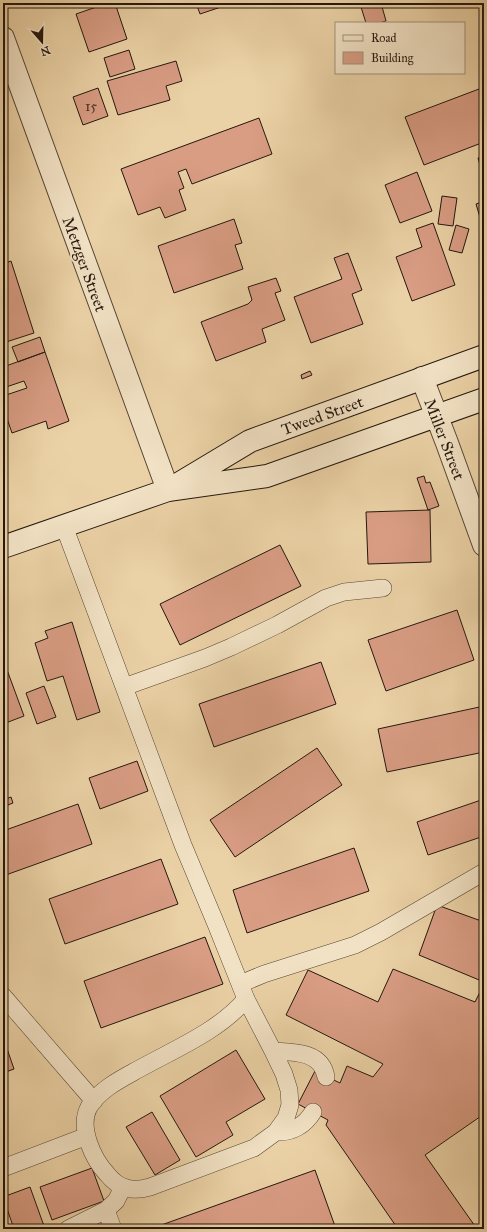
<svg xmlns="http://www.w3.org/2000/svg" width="487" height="1232" font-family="'IM FELL Great Primer',serif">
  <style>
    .building { fill: #d99d84; stroke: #24170e }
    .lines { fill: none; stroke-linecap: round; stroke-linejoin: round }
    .lane-casing { stroke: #564634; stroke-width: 18 }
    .street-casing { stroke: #564634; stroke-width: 24 }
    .secondary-casing { stroke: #24170e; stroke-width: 24 }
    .lane { stroke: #f2e2c5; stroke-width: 17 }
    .street { stroke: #f2e2c5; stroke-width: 22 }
    .secondary { stroke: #f2e2c5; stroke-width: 22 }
    .labels { text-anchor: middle; stroke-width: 4; stroke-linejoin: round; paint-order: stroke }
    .number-label { font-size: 14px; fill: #51382c }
    .street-label { font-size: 16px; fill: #24170e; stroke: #f2e2c5 }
  </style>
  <rect width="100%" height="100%" fill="#ebd2a6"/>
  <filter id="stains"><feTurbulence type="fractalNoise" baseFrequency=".005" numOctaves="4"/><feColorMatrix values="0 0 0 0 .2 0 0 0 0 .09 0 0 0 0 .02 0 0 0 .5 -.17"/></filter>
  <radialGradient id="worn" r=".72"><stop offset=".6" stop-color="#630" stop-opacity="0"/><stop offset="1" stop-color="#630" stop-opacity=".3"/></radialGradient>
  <path class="building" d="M 108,3 L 115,3 L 127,39 L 89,52 L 76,14 Z
    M 196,3 L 233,3 L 200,14 Z
    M 374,3 L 381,3 L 386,21 L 379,23 L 366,23 L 361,7 Z
    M 129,50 L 135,69 L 110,77 L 104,58 Z
    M 176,61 L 182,81 L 166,86 L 170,100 L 118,115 L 107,81 Z
    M 98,88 L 108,116 L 83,125 L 73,97 Z
    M 479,89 L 484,102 L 484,142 L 424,165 L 405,117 Z
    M 259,118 L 272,154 L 192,184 L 186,169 L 178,172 L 184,188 L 179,190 L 186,210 L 165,218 L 160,207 L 138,215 L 121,169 Z
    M 484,157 L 484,179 L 478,158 Z
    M 417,172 L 432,211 L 400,223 L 385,185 Z
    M 442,196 L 457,198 L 453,226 L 438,224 Z
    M 484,201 L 484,231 L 476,204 Z
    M 234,219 L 242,243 L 235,245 L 243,269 L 174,293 L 158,246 Z
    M 433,223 L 455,285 L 412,301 L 396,257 L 422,247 L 416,229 Z
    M 456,225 L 469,229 L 462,253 L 449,250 Z
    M 348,253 L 362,290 L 352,294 L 363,324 L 311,343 L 294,297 L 342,279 L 334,258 Z
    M 11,261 L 34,333 L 3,343 L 3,264 Z
    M 276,278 L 281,291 L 275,293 L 285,320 L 262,329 L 266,342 L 216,361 L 201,322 L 248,304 L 252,300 L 248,287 Z
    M 40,337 L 45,352 L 18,362 L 12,347 Z
    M 45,352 L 69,421 L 48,429 L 46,421 L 12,433 L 3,407 L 3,396 L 27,388 L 24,381 L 3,388 L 3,367 Z
    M 310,371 L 312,375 L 302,379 L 301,375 Z
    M 424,476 L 426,483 L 430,482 L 439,506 L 428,510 L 417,478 Z
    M 430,510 L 431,562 L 368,564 L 366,512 Z
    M 280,545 L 301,586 L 180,645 L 160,604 Z
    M 457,610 L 474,660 L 386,691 L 368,640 Z
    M 72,622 L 100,712 L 77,720 L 63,676 L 47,681 L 35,643 L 48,638 L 45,631 Z
    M 3,659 L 24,716 L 3,724 Z
    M 321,662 L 336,704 L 214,747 L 199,704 Z
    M 44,686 L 56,717 L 37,724 L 26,693 Z
    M 484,706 L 484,752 L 387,772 L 378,729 Z
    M 317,748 L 342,785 L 235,857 L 210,820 Z
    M 137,761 L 148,791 L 100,809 L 89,778 Z
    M 11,797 L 13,803 L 3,807 L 3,800 Z
    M 484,799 L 484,836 L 428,855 L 417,822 Z
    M 78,804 L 92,844 L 3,876 L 3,831 Z
    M 354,848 L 369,891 L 247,933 L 233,890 Z
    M 161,859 L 178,904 L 65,944 L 49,899 Z
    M 437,905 L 484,922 L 484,982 L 419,955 Z
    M 205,937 L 223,984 L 101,1028 L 84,981 Z
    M 393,969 L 475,1002 L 484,984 L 484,1114 L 425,1155 L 477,1229 L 398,1229 L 326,1125 L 328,1120 L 298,1104 L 315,1071 L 340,1083 L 347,1066 L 373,1077 L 383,1064 L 286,1015 L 308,970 L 378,1002 Z
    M 3,1037 L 14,1069 L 3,1073 Z
    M 236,1050 L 265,1099 L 226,1122 L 233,1135 L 196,1157 L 160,1096 Z
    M 152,1112 L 180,1160 L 155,1175 L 126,1127 Z
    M 92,1168 L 104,1201 L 52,1220 L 40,1187 Z
    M 315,1170 L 336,1229 L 153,1228 Z
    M 30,1187 L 44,1226 L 37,1229 L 14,1229 L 3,1197 Z"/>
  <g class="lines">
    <g class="lane-casing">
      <path id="lane" d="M 64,526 L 183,845 L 216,924 L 246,999 L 273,1051 L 284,1074 L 289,1090 L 290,1105 L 286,1118 L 276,1132 L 254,1148 L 150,1187 C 132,1192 119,1189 107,1174 C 93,1159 78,1127 89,1107 C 100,1089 121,1079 139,1069 C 175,1049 219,1031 246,999
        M 124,687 L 205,658 L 231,647 L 277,625 L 326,598 L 344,592 L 383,588
        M 240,984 L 264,974 L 355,945 L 381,932 L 484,872
        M 3,996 L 94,1101
        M 273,1051 C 293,1052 322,1051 326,1077
        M 276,1132 C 292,1133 305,1125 313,1112
        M 3,1168 L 87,1136
        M 106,1210 L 113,1229
        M 68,1229 L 106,1210 L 116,1201 L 123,1187"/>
    </g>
    <g class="street-casing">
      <path id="street" d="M 3,38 L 168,490
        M 422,378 L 447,443 L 484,545"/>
    </g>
    <g class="secondary-casing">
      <path id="secondary" d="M 175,486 L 250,441 L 484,356
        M 3,547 L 168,490 L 267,476 L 484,399"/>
    </g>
    <use href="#lane" class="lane"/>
    <use href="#street" class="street"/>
    <use href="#secondary" class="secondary"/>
  </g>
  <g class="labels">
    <g class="number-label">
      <text x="91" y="111">15</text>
    </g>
    <g class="street-label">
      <text transform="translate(85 264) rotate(70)" y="6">Metzger Street</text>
      <text transform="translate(322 415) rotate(-20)" y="6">Tweed Street</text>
      <text transform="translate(445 439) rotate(69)" y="6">Miller Street</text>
    </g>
  </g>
  <rect width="487" height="1232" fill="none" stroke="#ebd2a6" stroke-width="16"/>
  <rect x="4" y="4" width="479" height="1224" fill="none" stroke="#24170e" stroke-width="2"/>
  <rect x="8" y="8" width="471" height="1216" fill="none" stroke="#24170e"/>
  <rect x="335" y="22" width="130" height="52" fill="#f2e2c5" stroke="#a0917c"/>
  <rect x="343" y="35" width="20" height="6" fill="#f2e2c5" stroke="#a0917c"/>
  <text x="371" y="42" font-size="12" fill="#24170e">Road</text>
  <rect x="343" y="52" width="20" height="12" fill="#d99d84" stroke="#a0917c"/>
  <text x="371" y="62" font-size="12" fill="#24170e">Building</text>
  <g transform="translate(42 42) rotate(160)" stroke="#f2e2c5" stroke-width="3" paint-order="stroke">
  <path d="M0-3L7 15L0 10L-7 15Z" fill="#24170e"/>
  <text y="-6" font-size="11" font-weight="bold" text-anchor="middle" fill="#24170e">N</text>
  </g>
  <rect width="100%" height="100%" filter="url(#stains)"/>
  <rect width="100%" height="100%" fill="url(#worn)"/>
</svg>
